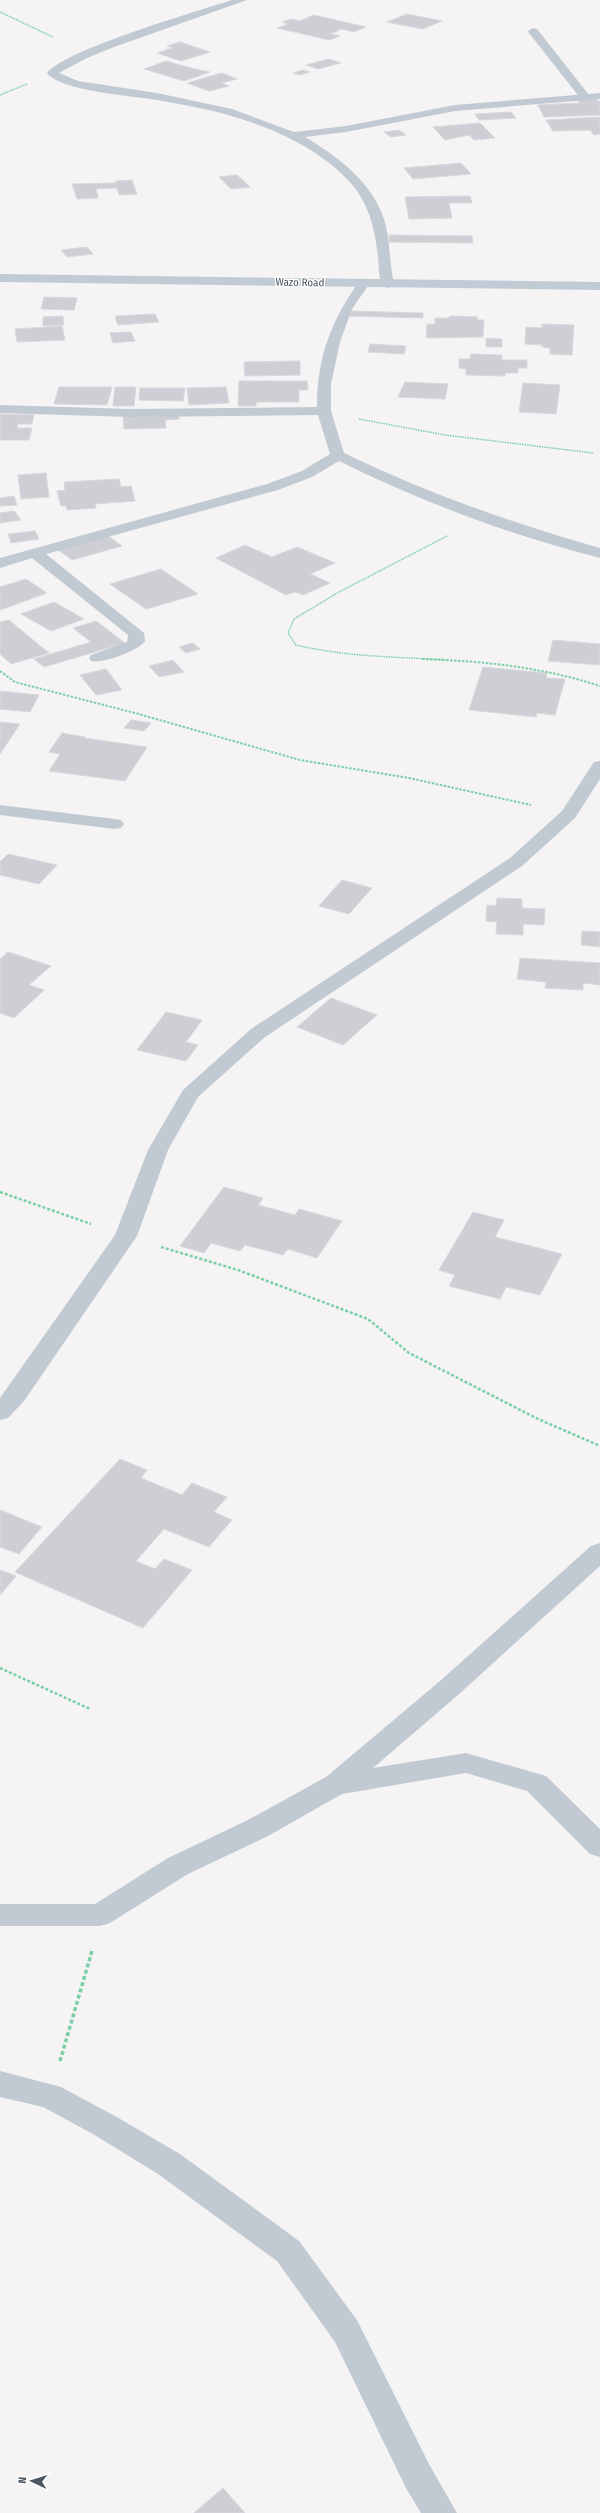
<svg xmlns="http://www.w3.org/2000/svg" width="600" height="2513" font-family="'Fira Sans Condensed',sans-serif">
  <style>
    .building { fill: #cdcfd5; stroke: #d7d9de }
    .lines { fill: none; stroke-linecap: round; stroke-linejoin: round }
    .path-far3 { stroke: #7ad0a6; stroke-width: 1.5; stroke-dasharray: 1.5 1; stroke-linecap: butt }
    .path-far2 { stroke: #7ad0a6; stroke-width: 2; stroke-dasharray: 2.5 1.5; stroke-linecap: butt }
    .path-far1 { stroke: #7ad0a6; stroke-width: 2.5; stroke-dasharray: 3 2; stroke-linecap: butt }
    .path { stroke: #7ad0a6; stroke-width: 3.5; stroke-dasharray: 4 2.5; stroke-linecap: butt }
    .service { fill: #c1cad2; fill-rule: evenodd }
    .minor { fill: #c1cad2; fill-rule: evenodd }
    .secondary { fill: #c1cbd6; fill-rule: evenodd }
    .labels { text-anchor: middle; stroke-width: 3; stroke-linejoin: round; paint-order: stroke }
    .far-street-label { font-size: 11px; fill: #4a5661; stroke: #fff }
  </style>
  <rect width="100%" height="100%" fill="#f5f3f3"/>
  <path class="building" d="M 407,14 L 442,21 L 422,29 L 387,22 Z
    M 314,15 L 366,27 L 353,32 L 342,29 L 330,34 L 340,36 L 329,40 L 277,28 L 289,24 L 282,22 L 291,19 L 300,21 Z
    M 180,42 L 210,52 L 181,61 L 157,53 L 173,48 L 167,46 Z
    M 329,59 L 341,63 L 318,69 L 306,65 Z
    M 166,61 L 191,68 L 210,72 L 184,81 L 144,69 Z
    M 303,70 L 310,72 L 300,75 L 293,73 Z
    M 222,73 L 237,79 L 222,83 L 229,86 L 209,91 L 187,83 Z
    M 595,99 L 600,102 L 600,115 L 544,117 L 538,105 L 580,103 L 577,100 Z
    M 511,112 L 516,118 L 479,120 L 475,114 Z
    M 600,117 L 600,134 L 594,135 L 590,130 L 553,131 L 546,120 Z
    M 480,123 L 495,138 L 474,140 L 469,135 L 445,140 L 433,127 Z
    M 399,130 L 406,135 L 391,137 L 384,132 Z
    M 461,163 L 471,174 L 413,179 L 404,168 Z
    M 237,175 L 250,187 L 231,189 L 219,177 Z
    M 132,180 L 137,194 L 119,195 L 117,188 L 96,189 L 98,198 L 77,199 L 72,184 L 116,183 L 116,181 Z
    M 470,196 L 472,203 L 449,203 L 452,218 L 409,219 L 405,197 Z
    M 389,235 L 472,236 L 473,243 L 389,242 Z
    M 87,247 L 93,254 L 67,257 L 61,250 Z
    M 44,297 L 77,298 L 74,310 L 41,309 Z
    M 348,311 L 423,313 L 423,318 L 347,316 Z
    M 155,314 L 159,322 L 118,325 L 115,316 Z
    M 63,316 L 64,325 L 43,326 L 43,317 Z
    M 450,316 L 478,317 L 477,320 L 484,320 L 483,337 L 426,338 L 427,324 L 435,324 L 435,318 L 449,318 Z
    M 542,324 L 574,325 L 572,355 L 550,354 L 550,348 L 542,347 L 542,345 L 525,344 L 526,327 L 542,328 Z
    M 62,326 L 65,340 L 17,342 L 15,329 Z
    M 131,332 L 135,341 L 113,343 L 110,333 Z
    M 486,338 L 502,339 L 502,347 L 486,347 Z
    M 370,344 L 406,346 L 404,354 L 368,352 Z
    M 471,354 L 502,355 L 502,360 L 527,360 L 527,368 L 518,368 L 518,373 L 505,373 L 505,376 L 466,375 L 466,369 L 459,368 L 459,359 L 470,359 Z
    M 300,361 L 300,375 L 245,376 L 244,362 Z
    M 239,381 L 307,381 L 308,390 L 299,390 L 299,402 L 256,402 L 256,406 L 238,406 Z
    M 405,382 L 448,384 L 445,399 L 398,397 Z
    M 523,383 L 560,385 L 556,414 L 519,412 Z
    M 59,387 L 112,387 L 107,405 L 54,404 Z
    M 115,387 L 136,387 L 134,406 L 113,406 Z
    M 226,387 L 229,403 L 189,405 L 187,388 Z
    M 140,388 L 185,388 L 183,401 L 139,400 Z
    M 0,414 L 34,415 L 32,424 L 18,424 L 17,428 L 32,428 L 29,440 L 0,440 Z
    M 179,415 L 179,419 L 165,420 L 166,428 L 124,429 L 123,417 Z
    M 46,473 L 49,497 L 21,499 L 18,475 Z
    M 119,479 L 121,487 L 131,486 L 135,501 L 95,504 L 96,508 L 67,510 L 66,506 L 61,506 L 57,491 L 65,490 L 64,482 Z
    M 14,496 L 17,505 L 0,506 L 0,498 Z
    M 14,511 L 21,520 L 0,523 L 0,513 Z
    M 35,531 L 39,539 L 11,543 L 8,534 Z
    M 107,535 L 122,546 L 72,560 L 57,549 Z
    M 245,545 L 272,557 L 297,547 L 335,563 L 310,574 L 330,583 L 303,595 L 295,592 L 286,595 L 216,558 Z
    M 161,569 L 198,594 L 146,609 L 110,584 Z
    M 26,579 L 47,593 L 0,610 L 0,587 Z
    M 54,602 L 84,619 L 51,631 L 21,614 Z
    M 9,620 L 49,653 L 11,664 L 0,654 L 0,622 Z
    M 96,621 L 125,643 L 44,667 L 34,659 L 91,642 L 73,628 Z
    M 553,640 L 600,644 L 600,665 L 548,661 Z
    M 193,643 L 200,649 L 186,653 L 179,647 Z
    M 173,660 L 184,672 L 159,677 L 149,666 Z
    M 483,667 L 547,673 L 546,678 L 565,679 L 555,715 L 537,713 L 536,717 L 469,710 Z
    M 106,669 L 122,690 L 96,695 L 80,675 Z
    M 0,691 L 39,695 L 30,712 L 0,709 Z
    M 131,720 L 151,723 L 144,731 L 124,728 Z
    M 0,722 L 20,724 L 0,754 Z
    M 62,733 L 85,737 L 84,738 L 147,747 L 125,781 L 49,771 L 60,754 L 49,752 Z
    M 8,854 L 57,865 L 39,884 L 0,875 L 0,862 Z
    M 342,880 L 372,888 L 349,914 L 319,906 Z
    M 497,898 L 522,899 L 522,908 L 545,909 L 544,925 L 523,924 L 523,935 L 496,934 L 497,922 L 486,921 L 487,905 L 496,906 Z
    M 582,931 L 600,932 L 600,947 L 581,945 Z
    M 8,952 L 51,966 L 29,985 L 44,990 L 14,1018 L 0,1013 L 0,959 Z
    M 520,958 L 600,963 L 600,985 L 583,983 L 583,990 L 545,988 L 546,982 L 517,979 Z
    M 331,998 L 377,1015 L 343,1045 L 297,1027 Z
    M 166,1012 L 202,1020 L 186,1042 L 198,1045 L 186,1061 L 137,1050 Z
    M 224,1187 L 263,1198 L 258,1205 L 295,1215 L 299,1209 L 342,1221 L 317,1258 L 288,1249 L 283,1255 L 245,1245 L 240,1251 L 211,1243 L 204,1253 L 180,1246 Z
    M 473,1212 L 504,1220 L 495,1237 L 562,1254 L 540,1295 L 506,1287 L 500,1299 L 449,1286 L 455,1275 L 439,1270 Z
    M 120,1459 L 147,1470 L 141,1478 L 182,1495 L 192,1483 L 227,1497 L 214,1512 L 232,1520 L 209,1547 L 164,1529 L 136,1561 L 155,1569 L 164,1559 L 192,1570 L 143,1628 L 15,1572 Z
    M 0,1510 L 42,1527 L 19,1554 L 0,1547 Z
    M 0,1570 L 16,1576 L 0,1595 Z
    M 223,2488 L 245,2513 L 194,2513 Z"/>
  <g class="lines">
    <path class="path-far3" d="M 0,12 L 53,37
      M 0,95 L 27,84
      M 359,419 L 445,435 L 593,453
      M 447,536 L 339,592 L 294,619 L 288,633 L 296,645 C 347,657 397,657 449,660"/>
    <path class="path-far2" d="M 422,659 C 483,661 542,667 600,686
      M 0,671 L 15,682 L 135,713 L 300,760 L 409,778 L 531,805"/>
    <path class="path-far1" d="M 0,1192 L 91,1224
      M 161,1247 L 238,1270 L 368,1319 L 409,1353 L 538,1419 L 600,1446
      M 0,1668 L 90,1709"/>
    <path class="path" d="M 60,2061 L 92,1951"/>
    <path class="service" d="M 533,28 L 537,29 L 589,95 L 589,99 L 581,99 L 529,33 L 528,31 Z"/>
    <path class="minor" d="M 232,0 L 247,0 L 114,47 L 87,58 L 59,73 L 78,81 L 157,93 L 232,109 L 294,132 L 346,126 L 455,105 L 600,93 L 600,99 L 455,111 L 346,132 L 305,137 C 339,157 376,185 386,226 C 390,245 390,265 394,284 L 388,288 L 384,287 C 378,279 379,266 378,257 C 375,229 369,202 348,180 C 315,146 270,127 225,114 C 202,108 179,104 157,100 C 133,96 60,91 47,73 C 64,50 198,11 232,0 Z
      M 364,279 L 370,283 L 352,309 L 340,342 L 331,384 L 331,411 L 344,453 C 427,493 512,523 600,548 L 600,558 C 510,535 422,502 339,461 L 312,477 L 278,490 L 46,554 L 144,633 L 145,641 C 138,651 103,664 91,661 L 89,658 L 91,655 L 127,642 L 128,635 L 32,558 L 0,568 L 0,558 L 267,484 L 302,471 L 330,454 L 318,415 L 130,417 L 0,413 L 0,405 L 130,409 L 317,407 C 317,357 331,321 360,280 Z
      M 600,761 L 600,779 L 575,818 L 522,866 L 265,1037 L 198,1097 L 168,1150 L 137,1236 L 24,1401 L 8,1418 L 0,1420 L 0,1398 L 115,1235 L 148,1150 L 183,1090 L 251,1029 L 510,858 L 562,811 L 594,762 Z
      M 0,805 L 115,819 L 121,820 L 124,824 L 121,828 L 115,829 L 0,815 Z
      M 600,1543 L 600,1566 L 458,1695 L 373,1768 L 466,1753 L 546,1776 L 600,1829 L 600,1857 L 590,1854 L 527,1791 L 466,1773 L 342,1794 L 268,1836 L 188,1874 L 110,1923 L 100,1926 L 0,1926 L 0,1904 L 95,1904 L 168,1858 L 248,1820 L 326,1777 L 440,1681 L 591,1546 Z
      M 0,2071 L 61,2087 L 115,2116 L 180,2154 L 299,2241 L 357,2320 L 430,2466 L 457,2513 L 421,2513 L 406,2488 L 335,2342 L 277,2261 L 158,2174 L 93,2134 L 43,2107 L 0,2097 Z"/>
    <path class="secondary" d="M 0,274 L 600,282 L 600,290 L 0,282 Z"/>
  </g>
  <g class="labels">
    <g class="far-street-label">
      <text transform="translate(300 282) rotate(1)" y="4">Wazo Road</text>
    </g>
  </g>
  <g transform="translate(32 2481) rotate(274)" stroke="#ffffff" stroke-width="3" paint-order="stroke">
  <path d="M0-3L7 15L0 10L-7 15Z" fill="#4a5661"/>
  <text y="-6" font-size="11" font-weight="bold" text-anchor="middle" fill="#4a5661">N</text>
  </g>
</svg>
